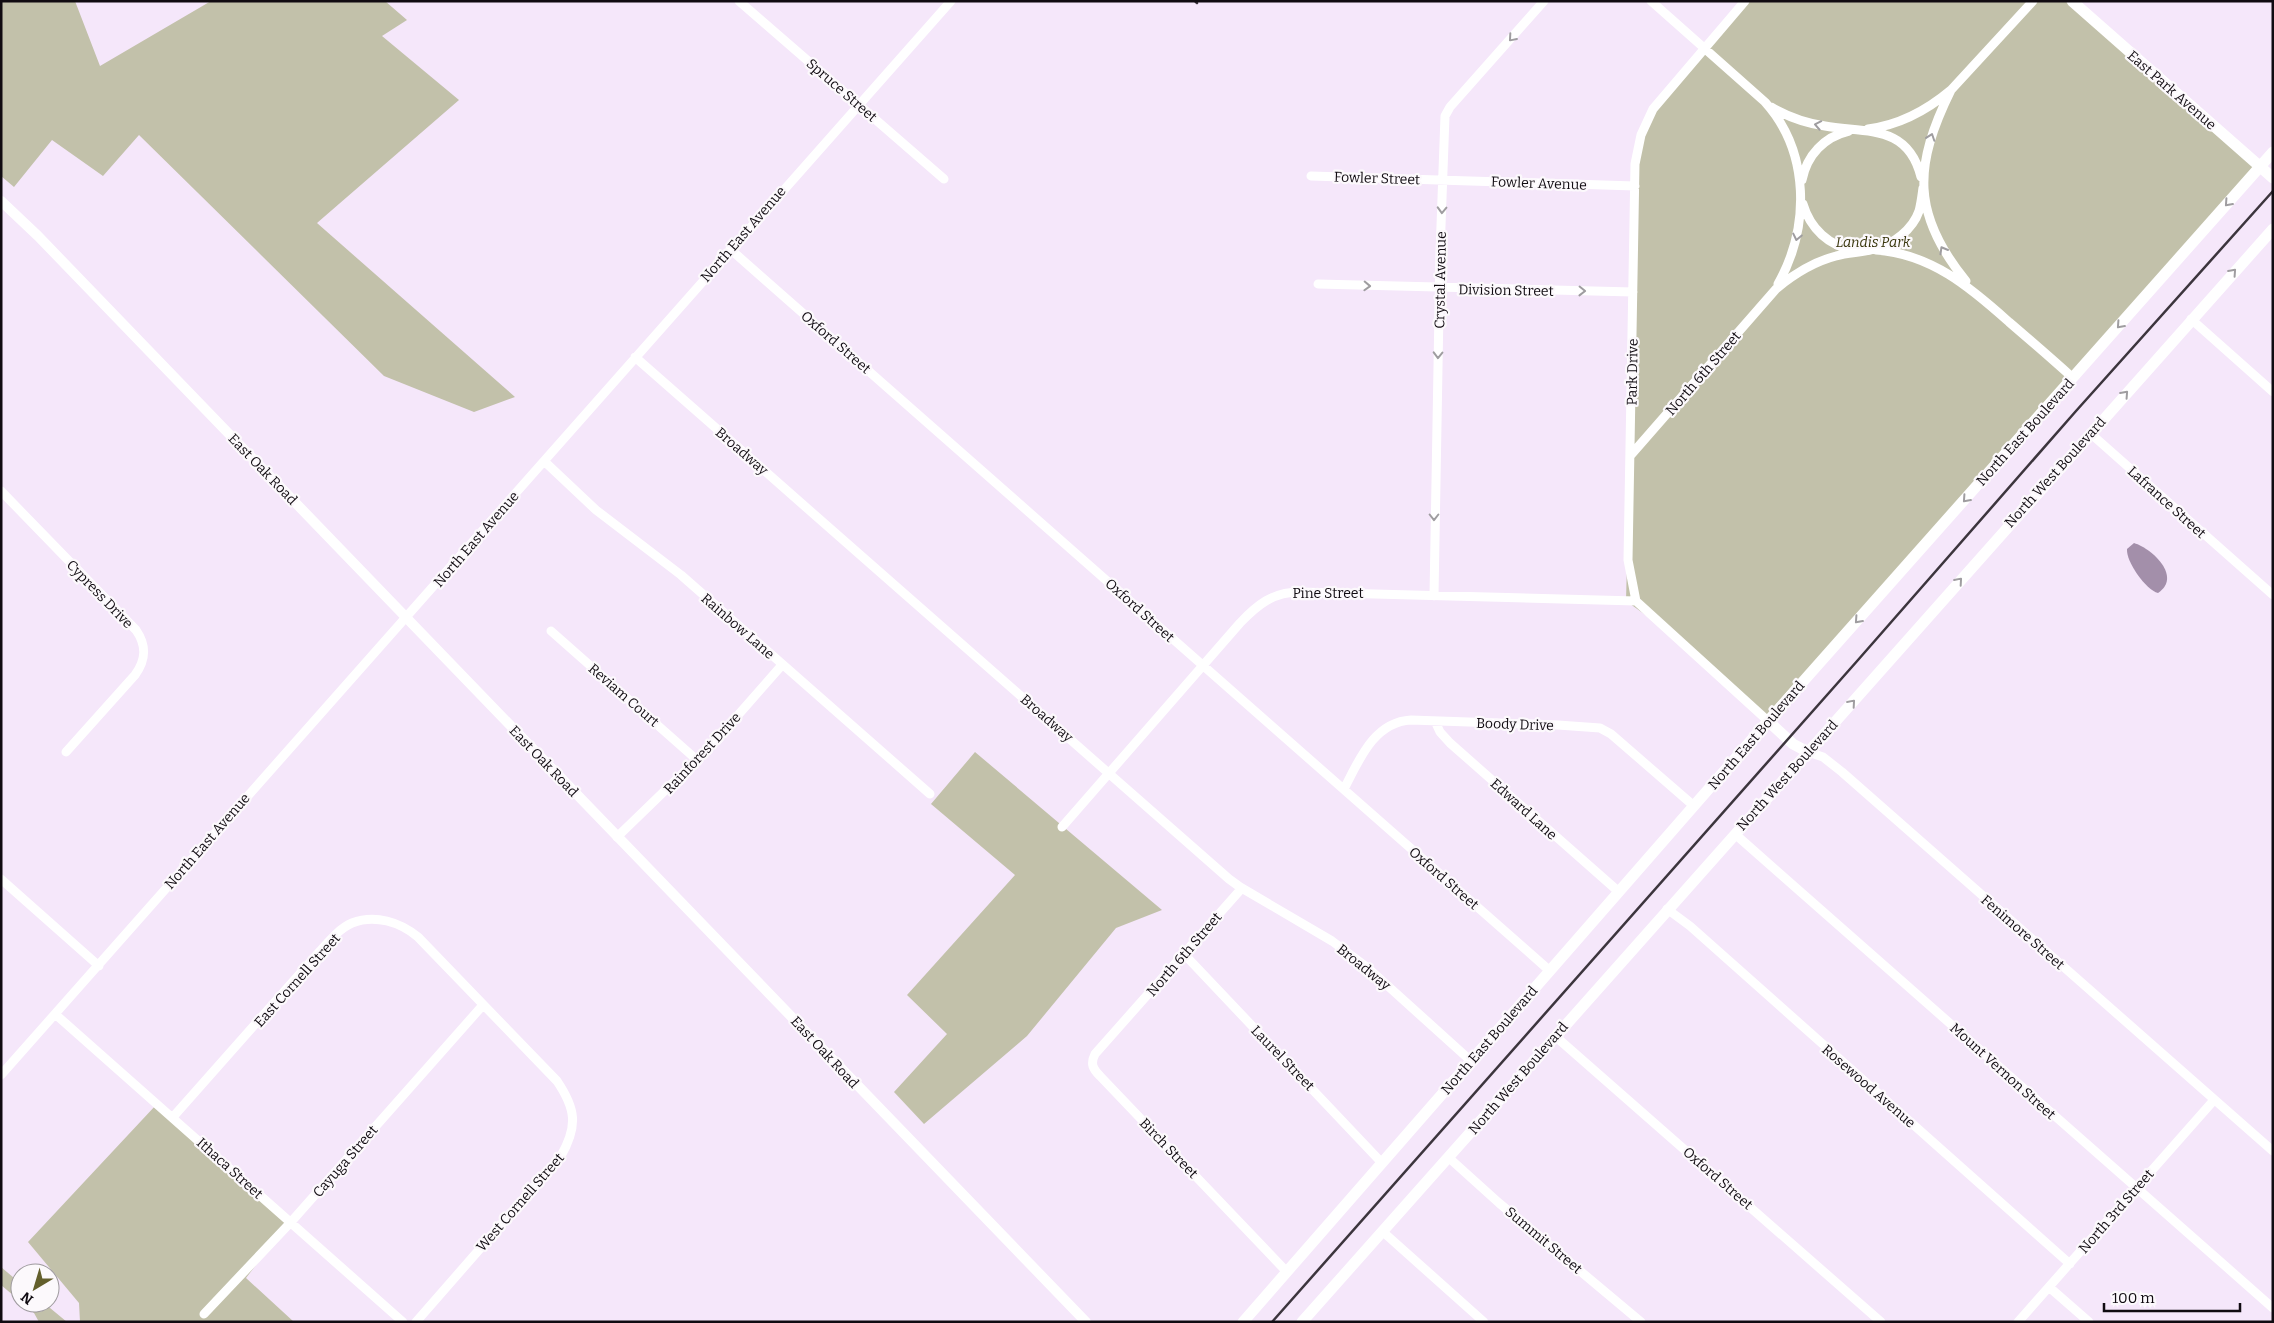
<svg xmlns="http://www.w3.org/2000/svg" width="2274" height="1323" font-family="Bitter,serif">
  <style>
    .green { fill: #c2c1aa }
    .water { fill: #a38faa }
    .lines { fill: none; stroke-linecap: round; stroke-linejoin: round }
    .minor { stroke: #fff; stroke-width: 9 }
    .tertiary { stroke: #fff; stroke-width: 10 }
    .secondary { stroke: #fff; stroke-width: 11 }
    .rail { stroke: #3c353d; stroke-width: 2.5 }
    .oneway { stroke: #9f9da0 }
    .labels { text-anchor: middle; stroke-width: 4.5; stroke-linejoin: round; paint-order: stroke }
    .street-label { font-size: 14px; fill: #100b11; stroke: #fcf9fc }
    .park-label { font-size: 14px; font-style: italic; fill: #38350b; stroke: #fcf9fc }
  </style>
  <rect width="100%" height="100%" fill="#f5e7fa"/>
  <path class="green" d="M 1,1 L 75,1 L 100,66 L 211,1 L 385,1 L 407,20 L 382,36 L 459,100 L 317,223 L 515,397 L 474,412 L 384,376 L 139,135 L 103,176 L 52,140 L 14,187 L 1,176 Z
    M 1745,1 L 2072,1 L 2260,167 L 1768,721 L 1668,631 L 1626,601 L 1638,144 L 1653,109 Z
    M 975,752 L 1162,910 L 1116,928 L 1027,1036 L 924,1124 L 894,1092 L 947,1034 L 907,995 L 1015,875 L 931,804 Z
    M 156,1105 L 290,1221 L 246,1278 L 294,1322 L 80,1322 L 79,1303 L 28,1242 Z
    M 1,1267 L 20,1283 L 20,1301 L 1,1285 Z
    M 22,1303 L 44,1303 L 67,1322 L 39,1322 L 34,1313 Z"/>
  <path class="water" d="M 2134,543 C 2153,549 2182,577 2158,593 C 2146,590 2126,562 2127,549 Z"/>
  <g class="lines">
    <path class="minor" d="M 739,1 L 944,179
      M 1651,1 L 1765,102 C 1810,152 1810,227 1778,284
      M 1745,1 L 1653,109 L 1641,135 L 1635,164 L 1628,560 L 1636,601 L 1768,721
      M 1951,90 C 1914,165 1911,214 1966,281
      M 1771,107 C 1788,117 1805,123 1825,126 C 1866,133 1908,124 1921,177
      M 1868,129 C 1900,125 1926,111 1951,90 L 2033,1
      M 1311,176 L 1635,186
      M 1802,180 C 1807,155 1824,137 1849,131
      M 1803,204 C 1810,228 1829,247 1855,250
      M 730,249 L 1550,971
      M 1876,250 C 1931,254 1970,287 2009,322 C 2030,340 2052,359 2073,378
      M 1318,284 L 1633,292
      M 2191,319 L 2273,392
      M 635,357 L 1229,879 L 1240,887 L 1332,941 L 1368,968 L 1471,1061
      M 2090,433 L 2273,595
      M 1630,456 L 1776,289 C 1794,274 1813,262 1836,256 C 1849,252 1862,253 1874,249 C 1893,245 1913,229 1919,211 C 1921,204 1922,195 1923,188
      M 544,461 L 596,510 L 681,575 L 930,794
      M 1,491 L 136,630 C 147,646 146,660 135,675 L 66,752
      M 1434,596 L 1440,253 L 1445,116 L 1450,107 L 1544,1
      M 551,631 L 697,760
      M 1435,721 L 1440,732 L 1450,743 L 1619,892
      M 1808,752 L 1823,757 L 1842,772 L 2273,1151
      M 1344,789 C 1359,760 1374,722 1411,720 L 1558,725 L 1600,728 L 1611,734 L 1694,806
      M 1062,827 L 1240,623 C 1257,605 1273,592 1299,592 L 1636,601
      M 1735,834 L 2273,1308
      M 617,837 L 710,747 L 782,665
      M 1,879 L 99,966
      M 1242,888 L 1095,1054 C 1090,1064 1093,1069 1100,1076 L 1287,1272
      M 1667,909 L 1690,926 L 2070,1264
      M 1184,954 L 1382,1163
      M 55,1014 L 403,1322
      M 1555,1036 L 1881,1322
      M 1,1075 C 319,718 633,358 951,1
      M 173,1117 L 320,951 C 329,941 340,928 352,923 C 375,914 400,922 418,937 L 557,1081 C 576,1109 578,1126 561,1156 L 416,1322
      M 1448,1157 L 1499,1203 L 1641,1322
      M 1382,1231 L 1484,1322
      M 2049,1287 L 2089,1322
      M 204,1314 L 291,1222 L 483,1005
      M 2018,1322 L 2214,1100"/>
    <path class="tertiary" d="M 1,201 L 38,236 L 1086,1322"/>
    <path class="secondary" d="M 2072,1 L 2273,178
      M 1768,721 L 1793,744 L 1808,752
      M 1243,1322 L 1768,721 L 2273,152
      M 1302,1322 L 2273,229"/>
    <path class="rail" d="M 1195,1 L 1197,3
      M 1272,1322 L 1858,660 L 2076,411 L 2273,191"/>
  </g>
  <defs><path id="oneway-chevron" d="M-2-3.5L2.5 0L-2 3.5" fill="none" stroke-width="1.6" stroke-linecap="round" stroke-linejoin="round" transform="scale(1.25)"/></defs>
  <g class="oneway">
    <use href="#oneway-chevron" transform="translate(1512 38) rotate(131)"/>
    <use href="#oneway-chevron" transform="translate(1818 125) rotate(-169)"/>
    <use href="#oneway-chevron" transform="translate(1931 137) rotate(-71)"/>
    <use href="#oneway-chevron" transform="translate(2228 203) rotate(132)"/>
    <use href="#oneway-chevron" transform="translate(1442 210) rotate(92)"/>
    <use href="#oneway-chevron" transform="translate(1797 237) rotate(102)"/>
    <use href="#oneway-chevron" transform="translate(1943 250) rotate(-120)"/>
    <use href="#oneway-chevron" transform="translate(2233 272) rotate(-48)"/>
    <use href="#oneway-chevron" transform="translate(1367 286) rotate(2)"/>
    <use href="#oneway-chevron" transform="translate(1582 291) rotate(1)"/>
    <use href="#oneway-chevron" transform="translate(2120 325) rotate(132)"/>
    <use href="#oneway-chevron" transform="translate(1438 355) rotate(91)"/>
    <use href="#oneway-chevron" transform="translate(2125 394) rotate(-48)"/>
    <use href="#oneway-chevron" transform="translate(1966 499) rotate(132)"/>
    <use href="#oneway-chevron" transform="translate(1434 517) rotate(90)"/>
    <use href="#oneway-chevron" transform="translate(1959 581) rotate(-49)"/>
    <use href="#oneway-chevron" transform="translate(1858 620) rotate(132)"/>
    <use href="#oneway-chevron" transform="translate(1852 703) rotate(-49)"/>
  </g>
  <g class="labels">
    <g class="street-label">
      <text transform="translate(842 90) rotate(41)" y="5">Spruce Street</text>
      <text transform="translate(2172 90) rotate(41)" y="5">East Park Avenue</text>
      <text transform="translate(1377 178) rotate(2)" y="5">Fowler Street</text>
      <text transform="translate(1539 183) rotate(2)" y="5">Fowler Avenue</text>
      <text transform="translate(743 234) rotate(-49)" y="5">North East Avenue</text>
      <text transform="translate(1440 280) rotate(-89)" y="5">Crystal Avenue</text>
      <text transform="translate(1506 290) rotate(1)" y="5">Division Street</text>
      <text transform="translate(836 342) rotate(41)" y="5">Oxford Street</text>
      <text transform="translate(1632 372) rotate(-89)" y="5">Park Drive</text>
      <text transform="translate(1703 373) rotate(-49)" y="5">North 6th Street</text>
      <text transform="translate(2025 432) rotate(-48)" y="5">North East Boulevard</text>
      <text transform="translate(742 451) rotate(41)" y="5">Broadway</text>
      <text transform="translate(263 469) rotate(46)" y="5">East Oak Road</text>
      <text transform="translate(2055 472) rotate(-48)" y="5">North West Boulevard</text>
      <text transform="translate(2167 502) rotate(42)" y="5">Lafrance Street</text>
      <text transform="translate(476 539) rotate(-49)" y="5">North East Avenue</text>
      <text x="1328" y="598">Pine Street</text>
      <text transform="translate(100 594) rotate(46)" y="5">Cypress Drive</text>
      <text transform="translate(1140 610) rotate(42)" y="5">Oxford Street</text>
      <text transform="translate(738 626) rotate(41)" y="5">Rainbow Lane</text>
      <text transform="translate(624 695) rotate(41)" y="5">Reviam Court</text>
      <text transform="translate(1047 718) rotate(41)" y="5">Broadway</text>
      <text transform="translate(1515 724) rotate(2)" y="5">Boody Drive</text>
      <text transform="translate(1756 735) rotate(-49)" y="5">North East Boulevard</text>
      <text transform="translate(702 753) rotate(-47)" y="5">Rainforest Drive</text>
      <text transform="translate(544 761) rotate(46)" y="5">East Oak Road</text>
      <text transform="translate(1787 775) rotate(-48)" y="5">North West Boulevard</text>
      <text transform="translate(1524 809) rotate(42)" y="5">Edward Lane</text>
      <text transform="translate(207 841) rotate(-49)" y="5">North East Avenue</text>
      <text transform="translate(1444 878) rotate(41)" y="5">Oxford Street</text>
      <text transform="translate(2023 932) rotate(41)" y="5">Fenimore Street</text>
      <text transform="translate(1184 954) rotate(-49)" y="5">North 6th Street</text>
      <text transform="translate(1364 967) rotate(39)" y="5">Broadway</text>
      <text transform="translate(297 980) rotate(-48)" y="5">East Cornell Street</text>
      <text transform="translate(1489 1040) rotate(-49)" y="5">North East Boulevard</text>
      <text transform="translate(825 1052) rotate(47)" y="5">East Oak Road</text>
      <text transform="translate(1283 1058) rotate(46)" y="5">Laurel Street</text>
      <text transform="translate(2003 1071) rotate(42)" y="5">Mount Vernon Street</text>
      <text transform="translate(1518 1078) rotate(-49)" y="5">North West Boulevard</text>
      <text transform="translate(1869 1086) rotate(41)" y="5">Rosewood Avenue</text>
      <text transform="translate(1169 1148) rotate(46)" y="5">Birch Street</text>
      <text transform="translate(345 1161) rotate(-49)" y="5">Cayuga Street</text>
      <text transform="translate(230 1168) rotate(42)" y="5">Ithaca Street</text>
      <text transform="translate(1718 1178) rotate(41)" y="5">Oxford Street</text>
      <text transform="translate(520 1202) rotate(-49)" y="5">West Cornell Street</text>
      <text transform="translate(2116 1211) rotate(-49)" y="5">North 3rd Street</text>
      <text transform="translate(1544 1240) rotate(40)" y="5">Summit Street</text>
    </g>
    <g class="park-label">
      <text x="1873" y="247">Landis Park</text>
    </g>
  </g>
  <rect width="2274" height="1323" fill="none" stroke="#100b11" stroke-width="5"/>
  <g transform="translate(35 1288) rotate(218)"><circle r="24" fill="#fcf9fc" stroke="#9e9a9e"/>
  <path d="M0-4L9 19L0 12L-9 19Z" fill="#635f2c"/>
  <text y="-8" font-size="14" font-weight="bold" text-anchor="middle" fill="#100b11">N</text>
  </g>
  <path d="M2104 1303v8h136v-8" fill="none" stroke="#100b11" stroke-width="2.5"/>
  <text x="2112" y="1303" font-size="15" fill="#100b11" stroke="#fcf9fc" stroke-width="4" paint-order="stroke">100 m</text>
</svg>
